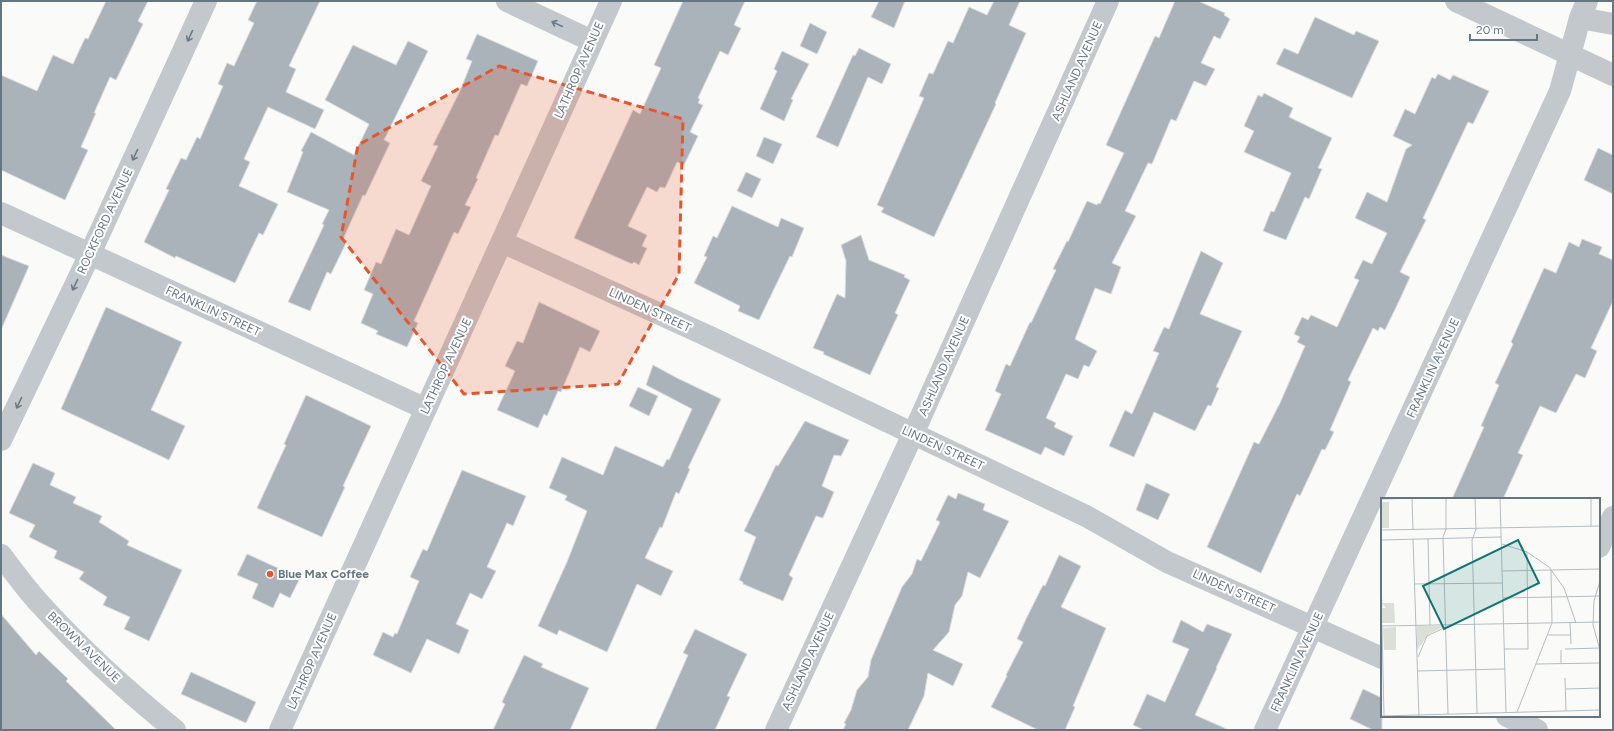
<svg xmlns="http://www.w3.org/2000/svg" width="1614" height="731" font-family="Figtree,sans-serif">
  <style>
    .building { fill: #aab3b9; stroke: #dcdcda }
    .lines { fill: none; stroke-linecap: round; stroke-linejoin: round }
    .minor { stroke: #c3c8cc; stroke-width: 22 }
    .oneway { stroke: #6a7a87 }
    .marked { fill: #e4572e; fill-opacity: 0.2; stroke: #e4572e; stroke-width: 3; stroke-dasharray: 8 5; stroke-linejoin: round }
    .poi-dot { fill: #e4572e; stroke: #fff; stroke-width: 1.5 }
    .labels { text-anchor: middle; stroke-width: 4; stroke-linejoin: round; paint-order: stroke }
    .street-label { font-size: 12px; fill: #657683; stroke: #fff }
    .poi-label { font-size: 12px; font-weight: bold; fill: #657683; stroke: #fff; text-anchor: start }
    .inset-road { fill: none; stroke: #b5bdc2; stroke-width: 1 }
    .view { fill: #0f766e; fill-opacity: 0.15; stroke: #0f766e; stroke-width: 2 }
    .inset-edge { fill: none; stroke: #657683; stroke-width: 2 }
  </style>
  <rect width="100%" height="100%" fill="#fafaf8"/>
  <path class="building" d="M 106,1 L 148,1 L 138,21 L 143,24 L 116,80 L 110,77 L 94,113 L 96,113 L 81,147 L 88,150 L 65,200 L 1,170 L 1,75 L 37,91 L 53,55 L 73,64 L 85,38 L 88,39 Z
    M 257,1 L 320,1 L 289,66 L 296,69 L 286,92 L 324,110 L 315,129 L 268,107 L 244,159 L 250,162 L 239,186 L 278,204 L 263,235 L 259,233 L 235,283 L 176,256 L 175,258 L 144,242 L 169,190 L 166,189 L 181,158 L 186,160 L 197,137 L 200,139 L 223,86 L 218,84 L 227,63 L 234,66 L 254,23 L 248,20 Z
    M 683,1 L 745,1 L 734,25 L 741,28 L 728,55 L 720,51 L 698,98 L 700,99 L 698,103 L 703,105 L 690,132 L 698,136 L 684,165 L 677,162 L 665,188 L 660,187 L 657,192 L 647,187 L 628,226 L 647,235 L 642,246 L 647,248 L 639,265 L 634,262 L 632,264 L 574,238 L 633,110 L 640,114 L 661,68 L 654,65 Z
    M 879,1 L 905,1 L 894,28 L 871,17 Z
    M 994,1 L 1020,1 L 1009,25 L 1026,33 L 995,103 L 996,104 L 934,237 L 881,212 L 884,208 L 877,205 L 924,98 L 919,96 L 929,73 L 933,74 L 948,41 L 953,43 L 969,7 L 987,15 Z
    M 1175,1 L 1198,1 L 1225,13 L 1224,15 L 1230,19 L 1220,39 L 1214,36 L 1201,63 L 1215,69 L 1206,86 L 1194,81 L 1176,121 L 1171,119 L 1152,164 L 1148,163 L 1125,211 L 1136,216 L 1112,263 L 1121,267 L 1111,294 L 1095,288 L 1075,339 L 1097,351 L 1089,367 L 1084,365 L 1078,379 L 1066,374 L 1046,418 L 1056,423 L 1054,427 L 1073,436 L 1064,456 L 1045,447 L 1041,455 L 985,430 L 1001,394 L 995,391 L 1006,364 L 1010,366 L 1030,322 L 1031,323 L 1056,270 L 1053,269 L 1067,241 L 1068,242 L 1087,201 L 1097,205 L 1098,203 L 1100,204 L 1124,153 L 1106,145 L 1155,36 L 1159,38 Z
    M 1315,17 L 1354,35 L 1356,31 L 1379,41 L 1352,98 L 1276,64 L 1284,48 L 1298,54 Z
    M 810,23 L 827,32 L 817,54 L 800,46 Z
    M 477,34 L 538,61 L 527,86 L 521,84 L 498,136 L 495,135 L 476,178 L 478,179 L 465,205 L 471,207 L 458,234 L 454,232 L 414,321 L 418,323 L 407,347 L 376,334 L 378,331 L 361,323 L 373,294 L 364,290 L 376,262 L 381,264 L 396,229 L 409,235 L 431,186 L 421,181 L 438,146 L 433,145 L 460,91 L 472,61 L 466,59 Z
    M 408,41 L 428,51 L 384,140 L 390,143 L 365,196 L 363,195 L 343,239 L 347,241 L 331,274 L 327,272 L 310,311 L 288,302 L 324,225 L 322,224 L 329,210 L 287,192 L 303,152 L 301,151 L 311,132 L 354,155 L 369,124 L 325,100 L 353,45 L 396,65 Z
    M 859,48 L 891,64 L 882,84 L 868,77 L 838,147 L 816,137 L 853,55 L 855,56 Z
    M 782,51 L 809,64 L 791,99 L 793,100 L 784,121 L 760,109 L 777,71 L 774,69 Z
    M 1438,74 L 1450,80 L 1453,75 L 1489,91 L 1473,124 L 1468,122 L 1423,218 L 1426,220 L 1400,272 L 1410,277 L 1400,299 L 1385,330 L 1380,327 L 1378,331 L 1373,328 L 1348,380 L 1351,382 L 1330,430 L 1334,432 L 1325,450 L 1322,449 L 1300,496 L 1297,494 L 1261,573 L 1207,547 L 1254,442 L 1259,444 L 1280,403 L 1305,346 L 1297,342 L 1300,337 L 1294,334 L 1302,317 L 1308,320 L 1311,315 L 1337,327 L 1359,280 L 1354,278 L 1363,260 L 1372,264 L 1387,233 L 1355,218 L 1367,192 L 1387,202 L 1406,149 L 1412,145 L 1393,136 L 1405,109 L 1415,114 L 1432,77 L 1435,79 Z
    M 1264,93 L 1293,108 L 1289,117 L 1332,138 L 1318,168 L 1322,169 L 1309,199 L 1305,197 L 1286,240 L 1263,231 L 1271,211 L 1274,212 L 1291,173 L 1244,152 L 1254,131 L 1244,126 L 1258,95 L 1262,97 Z
    M 764,137 L 782,144 L 773,164 L 756,156 Z
    M 1598,148 L 1613,155 L 1613,194 L 1584,180 Z
    M 746,172 L 761,179 L 752,198 L 737,191 Z
    M 732,206 L 778,227 L 781,218 L 804,228 L 792,257 L 790,256 L 759,320 L 738,311 L 740,306 L 694,283 L 707,257 L 704,256 L 713,236 L 717,238 Z
    M 861,235 L 869,260 L 905,275 L 904,277 L 910,280 L 895,313 L 898,315 L 870,375 L 823,354 L 824,352 L 813,348 L 837,294 L 845,298 L 846,261 L 841,245 Z
    M 1582,239 L 1602,247 L 1599,254 L 1613,260 L 1613,301 L 1591,348 L 1597,351 L 1585,378 L 1576,374 L 1556,413 L 1540,406 L 1518,453 L 1523,455 L 1503,499 L 1452,499 L 1484,427 L 1481,426 L 1499,385 L 1495,383 L 1513,344 L 1511,342 L 1544,268 L 1556,273 L 1569,242 L 1579,247 Z
    M 1201,251 L 1223,263 L 1200,314 L 1242,331 L 1216,387 L 1219,388 L 1211,406 L 1208,405 L 1195,431 L 1154,412 L 1134,457 L 1109,446 L 1125,410 L 1132,414 L 1159,353 L 1153,351 L 1164,327 L 1169,329 Z
    M 1,255 L 29,266 L 1,330 Z
    M 539,302 L 600,331 L 590,352 L 580,347 L 561,392 L 558,391 L 547,416 L 544,414 L 538,428 L 497,410 L 515,371 L 505,366 L 517,341 L 523,343 Z
    M 106,307 L 182,342 L 151,410 L 185,426 L 169,460 L 61,409 Z
    M 653,365 L 677,378 L 721,399 L 688,468 L 690,469 L 679,494 L 676,492 L 662,528 L 660,527 L 645,558 L 673,571 L 661,596 L 637,584 L 607,652 L 559,630 L 557,635 L 538,626 L 567,562 L 587,511 L 565,500 L 567,496 L 549,488 L 562,457 L 603,475 L 615,446 L 663,467 L 667,459 L 669,460 L 692,409 L 646,385 Z
    M 638,387 L 658,396 L 649,416 L 629,406 Z
    M 306,395 L 371,426 L 343,486 L 345,487 L 322,537 L 257,508 L 286,445 L 284,444 Z
    M 805,421 L 849,440 L 841,456 L 834,455 L 822,486 L 834,492 L 823,518 L 816,516 L 789,575 L 793,578 L 783,601 L 743,584 L 743,582 L 739,580 L 756,537 L 744,531 L 776,465 L 778,466 Z
    M 33,463 L 55,473 L 50,485 L 76,497 L 73,503 L 102,516 L 99,522 L 129,541 L 127,545 L 182,570 L 149,641 L 124,629 L 130,617 L 103,605 L 107,597 L 79,579 L 84,572 L 54,558 L 57,551 L 29,537 L 35,525 L 9,513 Z
    M 462,470 L 526,496 L 513,526 L 507,523 L 487,567 L 496,571 L 482,599 L 470,593 L 456,624 L 469,630 L 459,654 L 427,639 L 411,673 L 373,655 L 383,632 L 393,637 L 395,633 L 397,634 L 419,581 L 410,577 L 423,549 L 427,551 Z
    M 1146,483 L 1170,494 L 1158,520 L 1136,510 Z
    M 958,493 L 985,504 L 983,510 L 1009,521 L 980,578 L 968,572 L 962,596 L 955,605 L 949,632 L 933,650 L 963,664 L 953,686 L 928,673 L 924,696 L 908,730 L 843,730 L 846,724 L 844,723 L 851,710 L 857,690 L 868,677 L 871,660 L 902,587 L 912,574 L 917,559 L 921,561 L 940,522 L 936,520 L 948,495 L 956,499 Z
    M 247,554 L 300,578 L 290,598 L 280,593 L 273,608 L 252,598 L 258,584 L 237,575 Z
    M 1059,555 L 1081,566 L 1061,607 L 1106,628 L 1073,706 L 1075,707 L 1065,730 L 1038,730 L 991,707 L 1007,676 L 1006,675 L 1023,642 L 1017,639 L 1026,619 L 1043,585 L 1045,586 Z
    M 1,614 L 36,655 L 39,651 L 68,679 L 66,681 L 116,730 L 1,730 Z
    M 1181,620 L 1203,632 L 1207,624 L 1232,634 L 1216,668 L 1217,668 L 1195,715 L 1229,730 L 1144,730 L 1133,725 L 1147,694 L 1165,702 L 1189,649 L 1172,642 Z
    M 695,629 L 747,654 L 727,696 L 730,697 L 715,730 L 655,730 L 688,655 L 683,653 Z
    M 524,655 L 543,664 L 541,667 L 589,688 L 570,730 L 493,730 L 505,704 L 502,702 Z
    M 191,672 L 256,702 L 246,723 L 181,694 Z
    M 1363,689 L 1382,698 L 1382,730 L 1373,730 L 1350,719 Z"/>
  <g class="lines">
    <path class="minor" d="M 507,1 L 592,41
      M 1456,1 L 1613,75
      M 1580,18 L 1613,24
      M 1,213 L 426,409
      M 502,242 L 710,337 L 1086,516 L 1167,562 L 1382,658
      M 1,440 L 90,254 L 206,1
      M 1599,547 L 1613,517
      M 1,555 C 14,572 27,590 41,605 C 82,650 128,692 175,730
      M 1507,716 L 1537,730
      M 280,730 L 611,1
      M 776,730 L 913,434 L 1108,1
      M 1265,730 L 1560,91 L 1580,18 L 1587,1"/>
  </g>
  <defs><path id="oneway-shaft" d="M-6 0H5M1.5-3L5.5 0L1.5 3" fill="none" stroke-width="1.6" stroke-linecap="round" stroke-linejoin="round"/></defs>
  <g class="oneway">
    <use href="#oneway-shaft" transform="translate(557 24) rotate(-155)"/>
    <use href="#oneway-shaft" transform="translate(190 36) rotate(115)"/>
    <use href="#oneway-shaft" transform="translate(135 155) rotate(115)"/>
    <use href="#oneway-shaft" transform="translate(75 285) rotate(115)"/>
    <use href="#oneway-shaft" transform="translate(19 403) rotate(115)"/>
  </g>
  <path class="marked" d="M 499,66 L 683,119 L 679,274 L 618,384 L 464,394 L 341,237 L 358,145 Z"/>
  <circle class="poi-dot" cx="270" cy="574" r="4"/>
  <g class="labels">
    <g class="street-label">
      <text transform="translate(579 70) rotate(-66)" y="4">LATHROP AVENUE</text>
      <text transform="translate(1077 71) rotate(-66)" y="4">ASHLAND AVENUE</text>
      <text transform="translate(105 221) rotate(-65)" y="4">ROCKFORD AVENUE</text>
      <text transform="translate(650 310) rotate(25)" y="4">LINDEN STREET</text>
      <text transform="translate(213 311) rotate(25)" y="4">FRANKLIN STREET</text>
      <text transform="translate(446 366) rotate(-65)" y="4">LATHROP AVENUE</text>
      <text transform="translate(944 366) rotate(-66)" y="4">ASHLAND AVENUE</text>
      <text transform="translate(1433 368) rotate(-65)" y="4">FRANKLIN AVENUE</text>
      <text transform="translate(943 448) rotate(25)" y="4">LINDEN STREET</text>
      <text transform="translate(1234 591) rotate(24)" y="4">LINDEN STREET</text>
      <text transform="translate(84 647) rotate(44)" y="4">BROWN AVENUE</text>
      <text transform="translate(312 661) rotate(-66)" y="4">LATHROP AVENUE</text>
      <text transform="translate(808 661) rotate(-65)" y="4">ASHLAND AVENUE</text>
      <text transform="translate(1297 662) rotate(-65)" y="4">FRANKLIN AVENUE</text>
    </g>
    <g class="poi-label">
      <text x="278" y="578">Blue Max Coffee</text>
    </g>
  </g>
  <g transform="translate(1381 498)">
    <rect width="219" height="219" fill="#fafaf8"/>
    <path d="M 0,4 L 8,4 L 8,30 L 0,30 ZM 1,105 L 13,105 L 14,125 L 0,125 L 0,110 L 5,110 ZM 36,128 L 62,128 L 62,129 L 48,136 L 36,152 ZM 15,129 L 15,152 L 3,152 L 2,130 Z" fill="#dadfd7"/>
    <path class="inset-road" d="M 31,0 L 32,32M 65,0 L 65,32M 94,0 L 95,32M 119,0 L 125,214M 210,0 L 210,28M 0,1 L 40,0M 65,31 L 62,39 L 67,216M 95,31 L 91,42 L 96,215M 0,32 L 219,28M 32,41 L 38,219M 47,41 L 49,127M 0,42 L 120,39M 121,46 L 146,54 L 168,69 L 183,90 L 195,125M 122,73 L 219,71M 219,83 L 213,103 L 212,127 L 219,152M 33,86 L 122,85M 0,90 L 1,109M 122,100 L 219,98M 189,125 L 190,146M 0,128 L 219,124M 1,128 L 3,218M 167,137 L 189,137M 123,151 L 147,151 L 146,54M 184,151 L 219,150M 180,152 L 180,166M 37,159 L 46,138 L 65,129M 155,166 L 219,165M 36,173 L 124,171M 184,180 L 185,213M 185,191 L 219,190M 136,214 L 171,125 L 170,72M 0,218 L 219,212"/>
    <path class="view" d="M 137,42 L 158,85 L 63,131 L 42,88 Z"/>
    <rect width="219" height="219" class="inset-edge"/>
  </g>
  <rect width="1614" height="731" fill="none" stroke="#657683" stroke-width="4"/>
  <path d="M1470 34v6h67v-6" fill="none" stroke="#657683" stroke-width="2"/>
  <text x="1476" y="34" font-size="12" fill="#657683" stroke="#ffffff" stroke-width="3" paint-order="stroke">20 m</text>
</svg>
